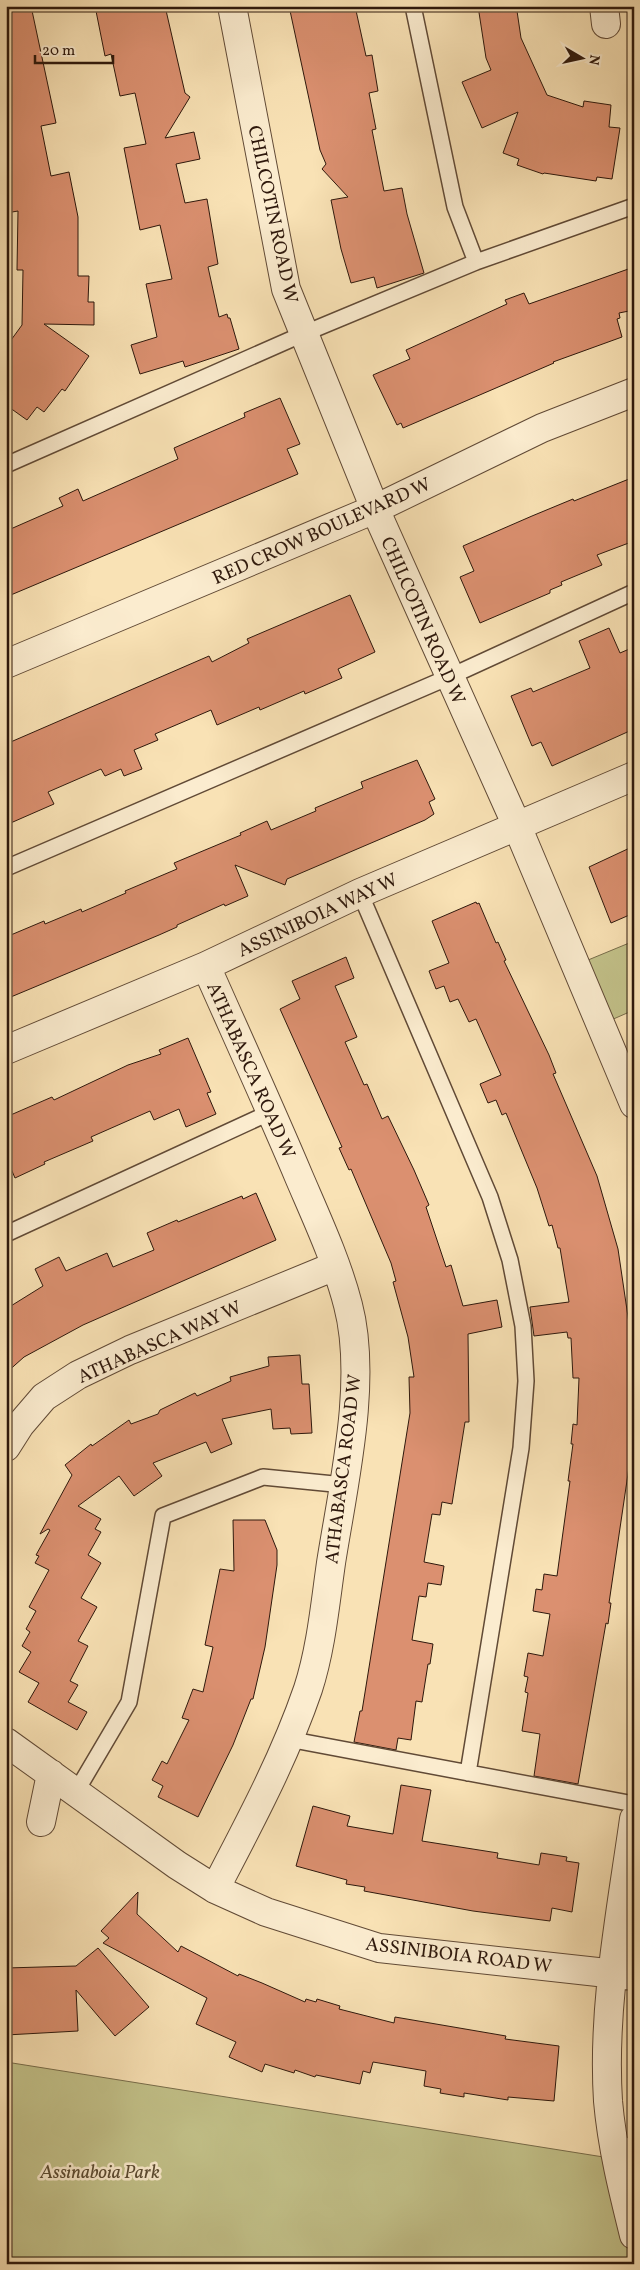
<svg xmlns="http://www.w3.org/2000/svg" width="640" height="2270" font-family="Vollkorn,serif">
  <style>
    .green { fill: #c3c28a; stroke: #786d4b }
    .building { fill: #db9070; stroke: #2e180c }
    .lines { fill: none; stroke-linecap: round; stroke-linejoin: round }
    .service-casing { stroke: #614a36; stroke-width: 18 }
    .minor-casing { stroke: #614a36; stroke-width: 30 }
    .tertiary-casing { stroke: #614a36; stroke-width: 30 }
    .service { stroke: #fbeccf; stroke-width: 15 }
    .minor { stroke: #fbeccf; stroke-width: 28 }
    .tertiary { stroke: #fbeccf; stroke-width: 28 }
    .labels { text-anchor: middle; stroke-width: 5; stroke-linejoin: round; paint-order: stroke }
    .street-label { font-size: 19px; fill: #2e180c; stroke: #fbeccf }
    .park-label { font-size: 19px; font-style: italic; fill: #5b4b32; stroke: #fbeccf }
  </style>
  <rect width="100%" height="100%" fill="#f9e2b5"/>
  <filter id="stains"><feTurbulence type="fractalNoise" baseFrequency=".004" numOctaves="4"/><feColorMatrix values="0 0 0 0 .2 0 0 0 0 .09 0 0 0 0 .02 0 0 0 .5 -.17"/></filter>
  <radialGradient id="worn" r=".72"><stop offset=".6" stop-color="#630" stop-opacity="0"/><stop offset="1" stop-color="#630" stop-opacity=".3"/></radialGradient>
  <path class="green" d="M 634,941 L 634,1010 L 602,1024 L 576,965 Z
    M 6,2062 L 616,2159 L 634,2235 L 634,2264 L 6,2264 Z"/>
  <path class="building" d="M 6,6 L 31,6 L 56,123 L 41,126 L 51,176 L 69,172 L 78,217 L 78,276 L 89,276 L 88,302 L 94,302 L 94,325 L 44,324 L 89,356 L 65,391 L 62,389 L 44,412 L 37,407 L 27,420 L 6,405 L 6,347 L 22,325 L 23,270 L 17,270 L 18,211 L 6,213 Z
    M 95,6 L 165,6 L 185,93 L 190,97 L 165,138 L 194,132 L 200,159 L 176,164 L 185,203 L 207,199 L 218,264 L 208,267 L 219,317 L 227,314 L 228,318 L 230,318 L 239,349 L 185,367 L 183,361 L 140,374 L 131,345 L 157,337 L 146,284 L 172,279 L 160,225 L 140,230 L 124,148 L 146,144 L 135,93 L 120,96 L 111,54 L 105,56 Z
    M 289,6 L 355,6 L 366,56 L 372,55 L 378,91 L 369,93 L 376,129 L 372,130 L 384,191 L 402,188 L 407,214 L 424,273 L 377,288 L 374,277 L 351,283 L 341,249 L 331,200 L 348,197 L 322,169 L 326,164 L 320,150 Z
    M 478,6 L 514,6 L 515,12 L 517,11 L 521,38 L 547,95 L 583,107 L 584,101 L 611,105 L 609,127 L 620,128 L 612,179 L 597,177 L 596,181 L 544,173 L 543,174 L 517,165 L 519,159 L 503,153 L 518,112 L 482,128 L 462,82 L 491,70 L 486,58 Z
    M 634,267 L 634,310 L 619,313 L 620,318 L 617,319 L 622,337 L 553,362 L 554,363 L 403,428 L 401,423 L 397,425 L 373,375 L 410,359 L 406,350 L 507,304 L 505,300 L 524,293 L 529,304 Z
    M 280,398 L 300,444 L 287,449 L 298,474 L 6,597 L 6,531 L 63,506 L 59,498 L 78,489 L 83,501 L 178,459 L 174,448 L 245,417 L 244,413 Z
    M 634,477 L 634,541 L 597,555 L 602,565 L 561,582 L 562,585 L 550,590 L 550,593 L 480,623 L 460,577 L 474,571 L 463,546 L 532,516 L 573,499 L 574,501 Z
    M 350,595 L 375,652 L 338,669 L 342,678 L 305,694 L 304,691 L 260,710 L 259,707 L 217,725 L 211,710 L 155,734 L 158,740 L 134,750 L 142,769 L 124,776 L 121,769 L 105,776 L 101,769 L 48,792 L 54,804 L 6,825 L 6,744 L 209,656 L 212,662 L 249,643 L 247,639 Z
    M 609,628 L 620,653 L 634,647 L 634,729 L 552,766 L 541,742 L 532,746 L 511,696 L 531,688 L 533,692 L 590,668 L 579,641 Z
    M 417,760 L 435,799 L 429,802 L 434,814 L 425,820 L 287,879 L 285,885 L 235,865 L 248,896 L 225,906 L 224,904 L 177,925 L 177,927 L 159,935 L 6,999 L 6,937 L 44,921 L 45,924 L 81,909 L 82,912 L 126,893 L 125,891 L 177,869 L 174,863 L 241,835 L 240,833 L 267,821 L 271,830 L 316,811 L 315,808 L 363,788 L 361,782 Z
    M 634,846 L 634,913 L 611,923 L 589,867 Z
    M 476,902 L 477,904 L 479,903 L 496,943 L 498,942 L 506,960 L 504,961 L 549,1055 L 556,1073 L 553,1074 L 597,1176 L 618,1249 L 632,1344 L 634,1416 L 630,1460 L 609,1603 L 611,1603 L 608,1624 L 606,1623 L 578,1784 L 534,1776 L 540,1734 L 522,1731 L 528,1693 L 525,1692 L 528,1677 L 524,1676 L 528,1653 L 543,1656 L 550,1614 L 533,1611 L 536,1589 L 542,1590 L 544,1574 L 557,1576 L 570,1481 L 568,1481 L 573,1444 L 571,1444 L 573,1424 L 577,1425 L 579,1378 L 573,1378 L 571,1338 L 568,1338 L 567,1332 L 534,1336 L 530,1307 L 569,1302 L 560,1248 L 558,1248 L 552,1225 L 549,1226 L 537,1188 L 506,1113 L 502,1115 L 496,1100 L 488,1103 L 480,1084 L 501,1075 L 476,1019 L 469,1022 L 458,999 L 450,1002 L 444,986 L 436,989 L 429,971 L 449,963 L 432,921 Z
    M 346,957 L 354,978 L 335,986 L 357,1037 L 345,1042 L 364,1085 L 367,1084 L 382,1119 L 388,1116 L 414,1170 L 429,1205 L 426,1207 L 446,1267 L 451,1265 L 463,1306 L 497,1300 L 502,1327 L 468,1334 L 469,1422 L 465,1422 L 452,1504 L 442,1502 L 440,1515 L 432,1514 L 424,1562 L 444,1566 L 441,1585 L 428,1583 L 426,1597 L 419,1596 L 412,1640 L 433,1644 L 430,1664 L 428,1664 L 422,1702 L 416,1701 L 411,1740 L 398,1738 L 396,1750 L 354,1742 L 360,1711 L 362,1711 L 410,1413 L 409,1377 L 414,1377 L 408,1337 L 393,1282 L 396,1281 L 391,1263 L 351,1169 L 349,1170 L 339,1148 L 342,1147 L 280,1009 L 300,999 L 292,981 Z
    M 188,1038 L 211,1092 L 207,1093 L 216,1114 L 186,1127 L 179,1109 L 154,1120 L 150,1111 L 91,1137 L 93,1141 L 44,1162 L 45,1164 L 15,1178 L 6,1157 L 6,1117 L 52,1097 L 54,1100 L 128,1065 L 161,1054 L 159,1050 Z
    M 256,1193 L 276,1240 L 83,1325 L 24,1357 L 6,1373 L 6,1309 L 43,1286 L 35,1269 L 59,1257 L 66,1271 L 107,1253 L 113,1267 L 154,1250 L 147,1233 L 177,1220 L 178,1222 L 242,1196 L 243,1199 Z
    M 300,1355 L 302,1384 L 309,1384 L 312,1433 L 291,1434 L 290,1428 L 273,1429 L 271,1409 L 222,1419 L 232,1444 L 211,1453 L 206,1442 L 153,1463 L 162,1476 L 134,1496 L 119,1476 L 78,1506 L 101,1519 L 95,1529 L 101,1532 L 88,1555 L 101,1563 L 81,1598 L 97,1607 L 78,1641 L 88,1646 L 70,1681 L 78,1685 L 68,1702 L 87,1712 L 77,1730 L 28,1702 L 39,1683 L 19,1672 L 31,1652 L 22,1646 L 30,1632 L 26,1629 L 36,1611 L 29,1607 L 49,1570 L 35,1563 L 39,1556 L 36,1555 L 50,1530 L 48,1529 L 40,1534 L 72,1475 L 65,1465 L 91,1444 L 92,1446 L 129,1420 L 131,1424 L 158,1414 L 160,1410 L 195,1393 L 197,1396 L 231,1381 L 230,1377 L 269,1366 L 268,1357 Z
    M 233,1520 L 265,1520 L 277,1550 L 277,1565 L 265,1647 L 253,1699 L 251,1699 L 233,1745 L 198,1817 L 158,1797 L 163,1786 L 152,1780 L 162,1761 L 167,1764 L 189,1720 L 182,1718 L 193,1689 L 203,1692 L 213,1647 L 205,1645 L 220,1569 L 234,1571 Z
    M 401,1785 L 431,1790 L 422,1841 L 498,1853 L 497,1858 L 539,1865 L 541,1853 L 567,1857 L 566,1861 L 579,1863 L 572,1912 L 552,1908 L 550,1921 L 473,1911 L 364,1891 L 365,1887 L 346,1884 L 347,1880 L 296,1866 L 313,1806 L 350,1816 L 347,1826 L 393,1834 Z
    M 138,1892 L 137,1914 L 178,1952 L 181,1946 L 238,1976 L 239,1974 L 262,1983 L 305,2002 L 306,1999 L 316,2002 L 317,1999 L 340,2006 L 339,2009 L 394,2023 L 395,2017 L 506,2036 L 505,2039 L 559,2046 L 554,2101 L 508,2097 L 508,2100 L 464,2093 L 464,2097 L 440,2093 L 441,2089 L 424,2086 L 426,2071 L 373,2062 L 370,2073 L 363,2071 L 360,2084 L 316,2075 L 315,2077 L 295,2070 L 294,2073 L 265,2064 L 262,2072 L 229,2057 L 236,2042 L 196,2024 L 207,1998 L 103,1943 L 109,1938 L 101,1931 Z
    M 98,1948 L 149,2007 L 115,2036 L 76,1990 L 78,2031 L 6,2035 L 6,1968 L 76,1966 Z"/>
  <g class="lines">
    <g class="service-casing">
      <path id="service" d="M 413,6 L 455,207 L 476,262
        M 6,465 L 303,334 L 476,262 L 634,206
        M 6,868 L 449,677 L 634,592
        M 360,893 L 490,1197 L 510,1260 L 523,1326 L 526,1381 L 521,1448 L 468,1773
        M 6,1234 L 271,1112
        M 288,1739 L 634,1804
        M 76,1792 L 129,1702 L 163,1516 L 263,1477 L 344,1485
        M 614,2147 L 634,2145"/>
    </g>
    <g class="minor-casing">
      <path id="minor" d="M 232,6 L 286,289 L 375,509 L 517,826 L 634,1104
        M 604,6 L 606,24
        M 206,966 C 237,1036 269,1106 299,1177 C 317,1219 337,1262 348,1305 C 368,1381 343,1486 331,1563 C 325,1605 321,1649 308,1689 C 284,1759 249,1824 215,1889
        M 6,1050 L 206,966 L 360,893 L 634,776
        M 6,1447 L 20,1425 L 44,1397 L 78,1375 L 130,1350 L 335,1266
        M 6,1742 L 177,1865 L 215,1889 L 266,1912 L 379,1948 L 634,1976
        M 634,1819 C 621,1912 602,2007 608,2101 C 612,2147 623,2191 634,2235
        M 41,1822 L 51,1774"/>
    </g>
    <g class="tertiary-casing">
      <path id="tertiary" d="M 6,664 L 375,509 L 542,428 L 634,392"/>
    </g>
    <use href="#service" class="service"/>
    <use href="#minor" class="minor"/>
    <use href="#tertiary" class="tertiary"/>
  </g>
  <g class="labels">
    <g class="street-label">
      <text transform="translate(274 214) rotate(78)" y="7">CHILCOTIN ROAD W</text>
      <text transform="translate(321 530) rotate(-24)" y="7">RED CROW BOULEVARD W</text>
      <text transform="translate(424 620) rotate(66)" y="7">CHILCOTIN ROAD W</text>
      <text transform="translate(317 914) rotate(-25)" y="7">ASSINIBOIA WAY W</text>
      <text transform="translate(252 1070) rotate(66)" y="7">ATHABASCA ROAD W</text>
      <text transform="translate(159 1341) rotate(-24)" y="7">ATHABASCA WAY W</text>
      <text transform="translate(342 1469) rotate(-83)" y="7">ATHABASCA ROAD W</text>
      <text transform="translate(459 1954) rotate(7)" y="7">ASSINIBOIA ROAD W</text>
    </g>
    <g class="park-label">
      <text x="100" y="2178">Assinaboia Park</text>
    </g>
  </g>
  <rect width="640" height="2270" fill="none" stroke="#f9e2b5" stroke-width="25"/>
  <rect x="8" y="8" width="625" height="2255" fill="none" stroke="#2e180c" stroke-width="2.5"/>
  <rect x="12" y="12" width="615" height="2245" fill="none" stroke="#2e180c"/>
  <g transform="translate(582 58) rotate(99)" stroke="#fbeccf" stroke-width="4" paint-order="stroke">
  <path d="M0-4L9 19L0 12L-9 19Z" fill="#2e180c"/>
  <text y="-8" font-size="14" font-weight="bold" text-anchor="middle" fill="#2e180c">N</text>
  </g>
  <path d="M35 55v8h78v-8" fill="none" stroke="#2e180c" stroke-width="2.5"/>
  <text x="42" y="55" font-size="15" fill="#2e180c" stroke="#fbeccf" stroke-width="4" paint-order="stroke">20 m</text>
  <rect width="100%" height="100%" filter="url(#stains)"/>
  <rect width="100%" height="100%" fill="url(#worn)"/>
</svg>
